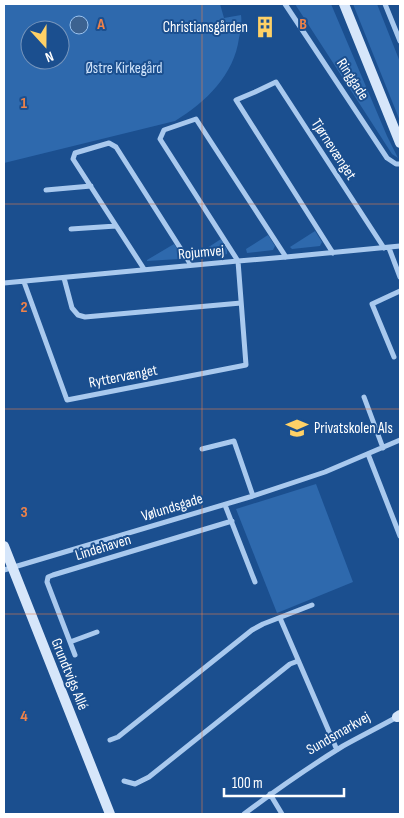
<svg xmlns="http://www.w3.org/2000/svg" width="404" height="818" font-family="'Sofia Sans Condensed',sans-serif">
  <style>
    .green { fill: #2e69ad; fill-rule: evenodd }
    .water { fill: #3c6290; stroke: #9cc4f0 }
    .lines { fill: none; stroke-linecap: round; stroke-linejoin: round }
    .street { stroke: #a9c9ee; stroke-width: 5 }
    .secondary { stroke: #d6e6fa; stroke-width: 10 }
    .grid { fill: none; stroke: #ee8249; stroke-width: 1; stroke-opacity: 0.55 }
    .labels { text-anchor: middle; stroke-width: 4; stroke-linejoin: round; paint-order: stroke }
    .poi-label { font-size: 15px; fill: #fff; stroke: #1b4f8f; text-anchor: end }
    .park-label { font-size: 15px; fill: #cfe3fa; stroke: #1b4f8f }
    .street-label { font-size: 15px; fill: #fff; stroke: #1b4f8f }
    .grid-label { font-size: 16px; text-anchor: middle; font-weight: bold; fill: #ee8249; stroke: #1b4f8f; stroke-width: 4; stroke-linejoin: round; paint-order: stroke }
  </style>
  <rect width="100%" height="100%" fill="#1b4f8f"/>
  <path class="green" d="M 4,4 L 220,4 L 224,18 L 241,15 C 242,22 241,30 239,38 C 234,75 206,102 175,121 L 4,163 ZM 30,30 L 60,30 L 60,60 L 30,60 Z
    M 295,4 L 331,4 L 387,136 L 398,158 L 392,154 Z
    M 353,4 L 377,4 L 400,62 L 400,121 Z
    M 315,231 L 322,242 L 320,246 L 292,249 L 290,247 Z
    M 268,235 L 275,246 L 273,250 L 247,253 L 246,249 Z
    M 221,239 L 227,250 L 227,254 L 224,255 L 195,258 L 195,256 Z
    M 174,244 L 180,253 L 180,258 L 179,259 L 147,261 L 147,260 Z
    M 316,484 L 353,582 L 277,613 L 236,509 Z"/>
  <path class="water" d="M70 25a9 9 0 1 1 18 0a9 9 0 1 1-18 0Z"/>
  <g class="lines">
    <path class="street" d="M 285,4 L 387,158 L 396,164 L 400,164
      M 385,4 L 400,41
      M 46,190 L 91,186
      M 71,229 L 116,226
      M 389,248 L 400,277
      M 333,253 L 236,100 L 255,92 L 276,82 L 384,248
      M 144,269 L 73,159 L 75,153 L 109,143 L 116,147 L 191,265
      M 64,278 L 72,308 L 78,315 L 85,317 L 241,303
      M 24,282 L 67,400 L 246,365 L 238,261 L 160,139 L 164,130 L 196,119 L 286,257
      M 4,283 L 238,261 L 286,257 L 400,246
      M 394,357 L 372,304 L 400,291
      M 364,397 L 383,448
      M 202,449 L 234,441 L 253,496
      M 368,454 L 400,536
      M 225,505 L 255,582
      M 4,570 L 253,496 L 325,472 L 400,440
      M 280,618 L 337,750
      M 70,642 L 97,632
      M 75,655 L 47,582 L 48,577 L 53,575 L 232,521
      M 110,740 L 118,737 L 252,630 L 263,624 L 312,605
      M 124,781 L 135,784 L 149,777 L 290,664 L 298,661
      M 270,794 L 282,814
      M 244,814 C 276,790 309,767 343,746 C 361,736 379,727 397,717"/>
    <path class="secondary" d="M 344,4 L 400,143
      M 4,546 L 110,814
      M 397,717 L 400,715"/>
  </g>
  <path class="grid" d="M 202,4 L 202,814M 4,204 L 400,204M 4,409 L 400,409M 4,614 L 400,614"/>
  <defs>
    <g id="building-bare" transform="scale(1.725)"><path d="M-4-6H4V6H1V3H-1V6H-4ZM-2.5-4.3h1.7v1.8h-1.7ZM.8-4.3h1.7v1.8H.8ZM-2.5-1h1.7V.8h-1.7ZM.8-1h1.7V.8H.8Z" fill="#ffd166" stroke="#1b4f8f" stroke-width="2.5" paint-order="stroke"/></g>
    <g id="school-bare" transform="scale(1.725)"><path d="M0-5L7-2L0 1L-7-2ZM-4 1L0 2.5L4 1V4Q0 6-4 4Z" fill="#ffd166" stroke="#1b4f8f" stroke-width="2.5" paint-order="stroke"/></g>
  </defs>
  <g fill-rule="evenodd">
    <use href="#building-bare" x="265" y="27"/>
    <use href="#school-bare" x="297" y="428"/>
  </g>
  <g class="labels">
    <g class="poi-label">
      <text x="248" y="32">Christiansgården</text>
      <text x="314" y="433" text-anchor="start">Privatskolen Als</text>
    </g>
    <g class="park-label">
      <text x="124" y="73">Østre Kirkegård</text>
    </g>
    <g class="street-label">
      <text transform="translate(353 79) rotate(57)" y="5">Ringgade</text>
      <text transform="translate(334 149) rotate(57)" y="5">Tjørnevænget</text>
      <text transform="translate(201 252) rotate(-5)" y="5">Rojumvej</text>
      <text transform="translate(123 376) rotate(-11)" y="5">Ryttervænget</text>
      <text transform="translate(172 507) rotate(-17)" y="5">Vølundsgade</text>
      <text transform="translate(103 547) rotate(-17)" y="5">Lindehaven</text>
      <text transform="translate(70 674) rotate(68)" y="5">Grundtvigs Allé</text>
      <text transform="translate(338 733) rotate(-30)" y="5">Sundsmarkvej</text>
    </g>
  </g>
  <g class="grid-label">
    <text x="101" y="29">A</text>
    <text x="303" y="29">B</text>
    <text x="24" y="108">1</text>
    <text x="24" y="312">2</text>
    <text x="24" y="517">3</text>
    <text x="24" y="721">4</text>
  </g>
  <rect width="404" height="818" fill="none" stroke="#ffffff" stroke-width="10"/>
  <g transform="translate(45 45) rotate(159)"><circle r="24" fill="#1b4f8f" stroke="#7695bc"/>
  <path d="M0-4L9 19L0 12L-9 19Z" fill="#ffd166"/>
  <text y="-8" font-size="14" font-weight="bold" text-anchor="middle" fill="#ffffff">N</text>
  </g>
  <path d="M224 788v8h120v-8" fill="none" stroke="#ffffff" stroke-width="2.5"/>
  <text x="232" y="788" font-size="15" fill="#ffffff" stroke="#1b4f8f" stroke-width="4" paint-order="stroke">100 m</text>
</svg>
